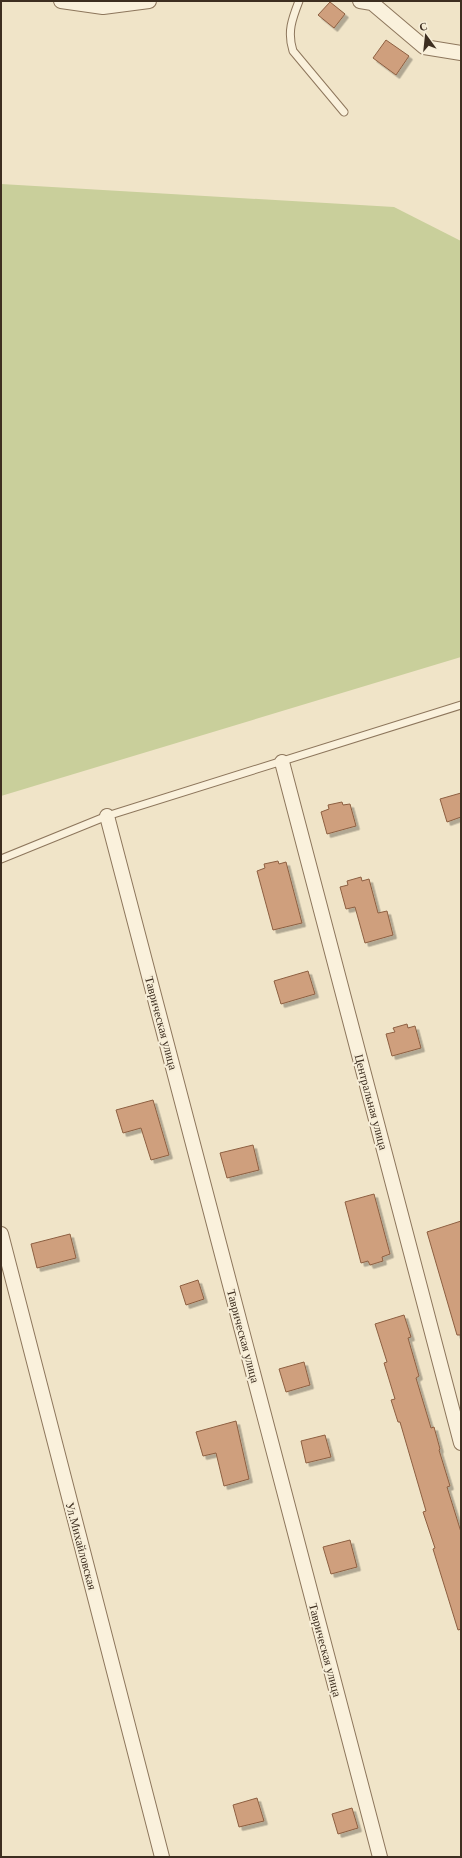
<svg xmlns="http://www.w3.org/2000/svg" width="462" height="1858" font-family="Georgia,serif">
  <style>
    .green { fill: #c9cf9b }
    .building { fill: #cf9f7d; stroke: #8d5f41; filter: url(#shadow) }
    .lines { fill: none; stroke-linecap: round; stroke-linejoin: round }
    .lane-casing { stroke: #8d765c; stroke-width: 9 }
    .street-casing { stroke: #8d765c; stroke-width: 16 }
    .lane { stroke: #faf1dc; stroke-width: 7 }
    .street { stroke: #faf1dc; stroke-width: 14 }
    .labels { text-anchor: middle; stroke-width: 4; stroke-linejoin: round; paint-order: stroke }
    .street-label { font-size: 12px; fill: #3d2e20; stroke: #f7eed8 }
  </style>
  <defs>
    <filter id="shadow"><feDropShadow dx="3.5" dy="3.5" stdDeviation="0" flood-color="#0004"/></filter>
  </defs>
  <rect width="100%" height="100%" fill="#f0e4c8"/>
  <path class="green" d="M 1,184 L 394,207 L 461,241 L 461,657 L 1,796 Z"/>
  <path class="building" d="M 330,2 L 345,14 L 334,28 L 318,15 Z
    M 386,40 L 409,56 L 396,75 L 373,58 Z
    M 461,793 L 461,817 L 447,822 L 440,799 Z
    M 342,802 L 343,805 L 350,804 L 356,826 L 327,834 L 321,812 L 329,809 L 328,805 Z
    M 278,861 L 279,864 L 286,862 L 302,923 L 273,930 L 257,871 L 265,868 L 264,864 Z
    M 361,877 L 362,881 L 369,879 L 378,913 L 387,911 L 393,935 L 365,943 L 355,907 L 346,909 L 340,887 L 348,885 L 347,881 Z
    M 308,971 L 315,994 L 281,1004 L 274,981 Z
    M 407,1024 L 408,1028 L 415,1026 L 421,1048 L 392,1056 L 386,1034 L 395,1032 L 393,1028 Z
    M 153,1100 L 169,1155 L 151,1160 L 141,1128 L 123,1133 L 116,1110 Z
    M 253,1145 L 259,1170 L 227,1178 L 220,1153 Z
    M 374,1194 L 390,1254 L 382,1257 L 383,1261 L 370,1265 L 368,1261 L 361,1263 L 345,1202 Z
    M 461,1221 L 461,1335 L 457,1335 L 427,1232 Z
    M 70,1234 L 76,1258 L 37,1268 L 31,1244 Z
    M 198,1280 L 204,1299 L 186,1305 L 180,1286 Z
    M 404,1315 L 411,1337 L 408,1338 L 419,1376 L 416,1378 L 431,1428 L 434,1427 L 440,1449 L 439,1450 L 450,1486 L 447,1487 L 461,1532 L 461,1629 L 458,1630 L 433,1549 L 435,1548 L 423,1512 L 426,1511 L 400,1422 L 398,1422 L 391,1400 L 395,1399 L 384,1363 L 387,1362 L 375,1324 Z
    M 304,1362 L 310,1385 L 286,1392 L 279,1369 Z
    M 236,1421 L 249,1479 L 224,1486 L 216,1453 L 203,1456 L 196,1432 Z
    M 325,1435 L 331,1457 L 306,1463 L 301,1441 Z
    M 350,1540 L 357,1567 L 331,1574 L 323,1547 Z
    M 257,1798 L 264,1821 L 239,1827 L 233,1805 Z
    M 352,1808 L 358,1828 L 338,1834 L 332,1814 Z"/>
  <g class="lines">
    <g class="lane-casing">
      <path id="lane" d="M 299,1 C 292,19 287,32 293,51 L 344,112
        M 1,859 L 107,816 L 461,705"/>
    </g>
    <g class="street-casing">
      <path id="street" d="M 61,1 L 103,7 L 149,1
        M 360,1 L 372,3 L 424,47 L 461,53
        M 282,762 L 461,1443
        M 107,816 L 380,1857
        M 1,1234 L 162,1857"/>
    </g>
    <use href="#lane" class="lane"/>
    <use href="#street" class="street"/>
  </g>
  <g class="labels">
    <g class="street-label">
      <text transform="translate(161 1023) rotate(75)" y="4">Таврическая улица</text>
      <text transform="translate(371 1102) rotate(75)" y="4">Центральная улица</text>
      <text transform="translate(243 1336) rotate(75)" y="4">Таврическая улица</text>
      <text transform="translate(81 1546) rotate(75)" y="4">Ул.Михайловская</text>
      <text transform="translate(325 1650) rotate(75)" y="4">Таврическая улица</text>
    </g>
  </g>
  <rect width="462" height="1858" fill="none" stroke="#3d2e20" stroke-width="4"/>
  <g transform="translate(426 36) rotate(345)" stroke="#f7eed8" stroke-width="3" paint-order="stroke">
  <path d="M0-3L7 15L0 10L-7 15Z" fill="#3d2e20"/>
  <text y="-6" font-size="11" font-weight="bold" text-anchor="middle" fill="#3d2e20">С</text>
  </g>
</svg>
